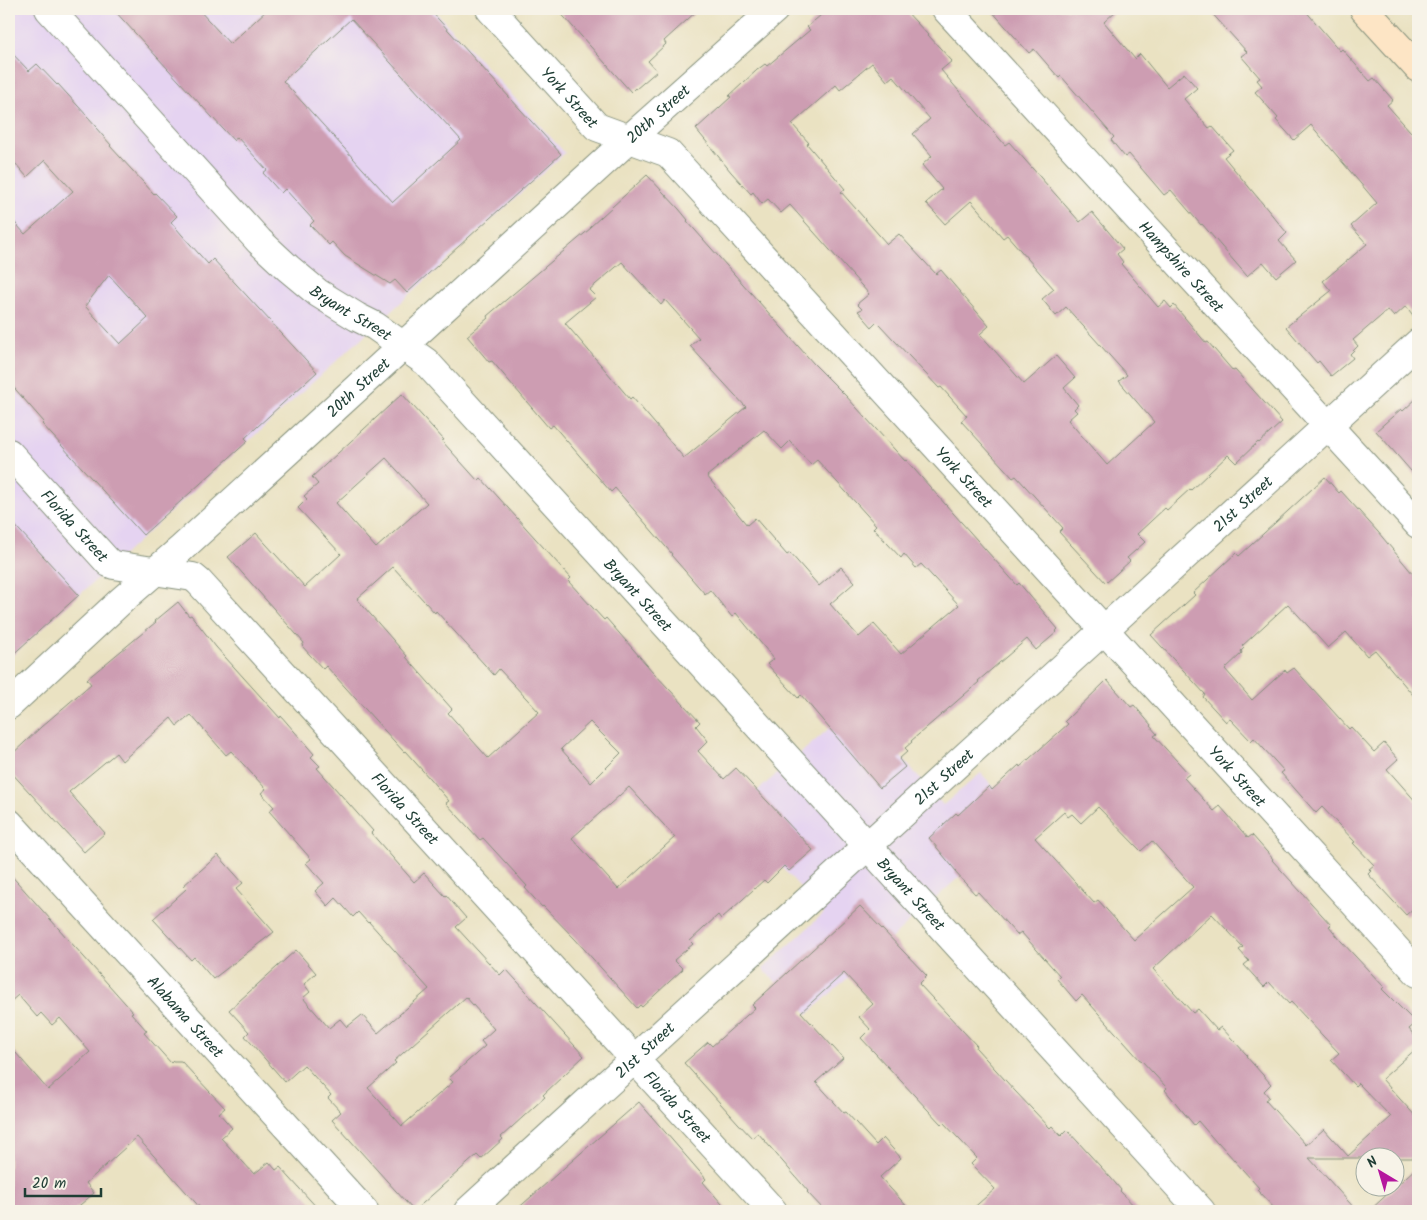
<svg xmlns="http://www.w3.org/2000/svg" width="1427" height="1220" font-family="Kalam,sans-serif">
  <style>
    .built { fill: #e5d3f1 }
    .building { fill: #cd9db2; fill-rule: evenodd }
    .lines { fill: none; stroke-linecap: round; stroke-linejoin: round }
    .minor-casing { stroke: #84907b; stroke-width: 30 }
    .tertiary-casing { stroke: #84907b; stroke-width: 30 }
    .secondary-casing { stroke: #84907b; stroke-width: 30 }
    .minor { stroke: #fff; stroke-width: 28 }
    .tertiary { stroke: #fff; stroke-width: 28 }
    .secondary { stroke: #fde5c5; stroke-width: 28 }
    .labels { text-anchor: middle; stroke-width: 4; stroke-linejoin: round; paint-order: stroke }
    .street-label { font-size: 16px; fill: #1f3d34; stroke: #f7f3e8 }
  </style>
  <rect width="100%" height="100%" fill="#f7f3e8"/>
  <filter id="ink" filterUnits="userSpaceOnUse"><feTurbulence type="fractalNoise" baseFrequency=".02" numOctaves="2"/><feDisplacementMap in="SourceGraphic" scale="10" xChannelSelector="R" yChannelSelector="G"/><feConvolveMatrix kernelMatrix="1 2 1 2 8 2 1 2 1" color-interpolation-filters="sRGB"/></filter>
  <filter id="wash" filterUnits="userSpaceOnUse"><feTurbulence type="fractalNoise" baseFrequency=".0096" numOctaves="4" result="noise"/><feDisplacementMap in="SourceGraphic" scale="20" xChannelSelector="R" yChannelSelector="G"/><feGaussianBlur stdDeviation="1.12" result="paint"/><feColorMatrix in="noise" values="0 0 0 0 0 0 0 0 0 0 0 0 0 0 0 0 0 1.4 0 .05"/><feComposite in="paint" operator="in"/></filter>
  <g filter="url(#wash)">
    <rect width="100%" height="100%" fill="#eae2c2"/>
    <path class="built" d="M 9,9 L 433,9 L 565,153 L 9,659 Z
      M 856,705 L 943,805 L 981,773 L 1023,819 L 808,1014 L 763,969 L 824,913 L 732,813 Z"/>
    <g id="blocks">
      <path class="building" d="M 113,9 L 198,9 L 230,44 L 268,9 L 429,9 L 561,154 L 407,293 L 395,280 L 390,284 L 345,256 L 332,242 L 329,245 L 310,225 L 314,221 L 285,189 L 281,193 L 263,173 L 267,170 L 237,137 L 234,141 ZM 351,19 L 461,140 L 393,202 L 283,81 Z
        M 557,9 L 699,9 L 664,41 L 666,44 L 648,61 L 657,71 L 636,89 L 635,88 L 631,92 Z
        M 828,9 L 904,9 L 952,61 L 941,70 L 1005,145 L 1009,142 L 1080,222 L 1092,212 L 1123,249 L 1117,254 L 1123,262 L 1121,264 L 1158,307 L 1165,301 L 1171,308 L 1174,305 L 1206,343 L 1208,342 L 1233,371 L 1235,370 L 1282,422 L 1259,443 L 1258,442 L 1236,463 L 1228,455 L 1191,490 L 1190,489 L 1167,510 L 1165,508 L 1137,534 L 1145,542 L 1127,558 L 1130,561 L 1106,583 L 1059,532 L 1063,528 L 1016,476 L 1013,478 L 961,421 L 967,416 L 941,387 L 939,388 L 879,324 L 878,325 L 876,323 L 872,327 L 858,311 L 862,309 L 857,304 L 869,294 L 790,205 L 781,213 L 768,199 L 762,204 L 753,192 L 751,194 L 731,172 L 696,129 L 731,97 L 729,96 L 757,70 L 765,64 L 767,66 L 810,30 L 807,27 ZM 872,63 L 887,81 L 893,76 L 930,119 L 913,134 L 932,156 L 922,165 L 942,189 L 926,203 L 945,224 L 971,201 L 1003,238 L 1007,235 L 1054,289 L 1042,299 L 1056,316 L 1066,307 L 1127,375 L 1119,381 L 1154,422 L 1107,465 L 1068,420 L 1077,412 L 1074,409 L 1078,405 L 1064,388 L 1075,378 L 1056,356 L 1024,384 L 980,334 L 989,326 L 941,270 L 936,274 L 899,234 L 887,244 L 841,192 L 845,189 L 807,144 L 809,143 L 792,124 L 836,85 L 840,90 Z
        M 990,9 L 1118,9 L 1104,22 L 1135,59 L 1140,54 L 1167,87 L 1184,73 L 1197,88 L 1184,99 L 1209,128 L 1212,126 L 1233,150 L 1224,157 L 1287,233 L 1279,241 L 1296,260 L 1276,277 L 1263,262 L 1247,276 L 1202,224 L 1201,225 L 1171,190 L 1164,195 L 1129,154 L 1125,157 L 1111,140 L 1114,137 L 1061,76 L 1059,78 L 1034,49 L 1029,53 Z
        M 1208,9 L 1304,9 L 1340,51 L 1342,49 L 1370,81 L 1374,78 L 1393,100 L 1387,105 L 1418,140 L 1418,322 L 1406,306 L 1394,317 L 1388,310 L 1353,340 L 1358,346 L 1350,354 L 1353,358 L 1331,376 L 1319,361 L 1317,363 L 1286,327 L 1331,291 L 1323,281 L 1367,244 L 1351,226 L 1377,203 L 1311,125 L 1294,140 L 1276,120 L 1278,118 L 1255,92 L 1262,86 L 1257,80 L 1260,78 L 1241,56 L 1247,52 Z
        M 9,50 L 29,71 L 37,64 L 57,85 L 58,84 L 97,127 L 96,128 L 111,145 L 110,146 L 154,194 L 155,193 L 177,216 L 171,222 L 182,235 L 208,264 L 213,259 L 317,372 L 245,438 L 248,441 L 143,535 L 42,424 L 44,422 L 9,382 L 9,216 L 25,234 L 73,191 L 45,160 L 27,177 L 9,156 ZM 109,275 L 148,318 L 120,344 L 85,306 Z
        M 647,175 L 679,209 L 688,220 L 687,221 L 814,364 L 846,396 L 905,461 L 906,460 L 1017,585 L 1019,583 L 1058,629 L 1056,631 L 1057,632 L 1036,650 L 1027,639 L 978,681 L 979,682 L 911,741 L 912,742 L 905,748 L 908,751 L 899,759 L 905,767 L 880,788 L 801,695 L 798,698 L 767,664 L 774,659 L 736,613 L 732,617 L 710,590 L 705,594 L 671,555 L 672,554 L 615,488 L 611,492 L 553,425 L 549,428 L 492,361 L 489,362 L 467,336 L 488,318 L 487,316 L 591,228 L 590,227 ZM 622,262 L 661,305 L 665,300 L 699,338 L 690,346 L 746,407 L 684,458 L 632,397 L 630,399 L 565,323 L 596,297 L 589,290 ZM 764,430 L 782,449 L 790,441 L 811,465 L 817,460 L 876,525 L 873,528 L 901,558 L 904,554 L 916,568 L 921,564 L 959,605 L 901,654 L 874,624 L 859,637 L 830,604 L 855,582 L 841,567 L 819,586 L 790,553 L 787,555 L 755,518 L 747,525 L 707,476 Z
        M 402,394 L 444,440 L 442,441 L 478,481 L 481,478 L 571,578 L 568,581 L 604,620 L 606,618 L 653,672 L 700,722 L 696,726 L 708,741 L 698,751 L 724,779 L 736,768 L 813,850 L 789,871 L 784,866 L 767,883 L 764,880 L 721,919 L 718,915 L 690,941 L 693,944 L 674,960 L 683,969 L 642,1007 L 640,1005 L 637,1008 L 575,939 L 543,906 L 542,907 L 525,888 L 527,886 L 483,838 L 480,840 L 446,803 L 449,801 L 423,771 L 405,751 L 404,752 L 326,666 L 323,669 L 310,655 L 302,646 L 304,643 L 228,557 L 256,533 L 305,587 L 341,554 L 298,508 L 307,499 L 304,496 L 318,484 L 312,477 ZM 386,458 L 427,503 L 376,548 L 336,503 ZM 393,567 L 435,613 L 436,611 L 494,675 L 499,669 L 539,712 L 488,758 L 448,713 L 452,709 L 406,657 L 407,656 L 357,599 ZM 590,722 L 621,753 L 591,783 L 561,749 ZM 629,787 L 675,837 L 618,889 L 572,838 Z
        M 1418,397 L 1418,479 L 1376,431 L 1401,409 L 1403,411 Z
        M 1325,477 L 1339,493 L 1341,491 L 1378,532 L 1418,580 L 1418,701 L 1375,650 L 1367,656 L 1346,632 L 1328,648 L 1288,604 L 1242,646 L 1244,648 L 1241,651 L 1242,653 L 1225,669 L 1252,700 L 1285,670 L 1287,673 L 1294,668 L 1349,729 L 1351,727 L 1374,752 L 1384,743 L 1398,759 L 1387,769 L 1418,804 L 1418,904 L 1406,915 L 1368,874 L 1371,871 L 1369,869 L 1374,865 L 1353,843 L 1355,842 L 1322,807 L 1316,813 L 1281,773 L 1284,771 L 1254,738 L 1251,741 L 1230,719 L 1226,722 L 1203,697 L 1205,694 L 1151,635 L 1195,595 L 1193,593 L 1236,553 L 1239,556 Z
        M 9,519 L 79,595 L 9,658 Z
        M 178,602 L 189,616 L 191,615 L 216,647 L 280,718 L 281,716 L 314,754 L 311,757 L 320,766 L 317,768 L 373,831 L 371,833 L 414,882 L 424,873 L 445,896 L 446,895 L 466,918 L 456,927 L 500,975 L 506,969 L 527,992 L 526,992 L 584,1056 L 543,1095 L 545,1097 L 501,1137 L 503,1139 L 481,1159 L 477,1155 L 414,1211 L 332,1120 L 341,1112 L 328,1098 L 331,1095 L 304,1065 L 285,1082 L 245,1036 L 249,1032 L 229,1010 L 296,950 L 316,973 L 304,984 L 310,992 L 303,998 L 329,1028 L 340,1019 L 347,1027 L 362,1015 L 378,1033 L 429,989 L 369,922 L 368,923 L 358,912 L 353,917 L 336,898 L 328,906 L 315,891 L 324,883 L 306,863 L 311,859 L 269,811 L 274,807 L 261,793 L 266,789 L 231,751 L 226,755 L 191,715 L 177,726 L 171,718 L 122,761 L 116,753 L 69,792 L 105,833 L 84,852 L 9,770 L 9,757 L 41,727 L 91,684 L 87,679 L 156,622 L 155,621 ZM 466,997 L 494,1029 L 481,1041 L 485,1046 L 449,1078 L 453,1082 L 402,1126 L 368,1088 L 396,1063 L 394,1061 Z
        M 1107,680 L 1131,707 L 1134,705 L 1151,725 L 1150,726 L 1157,734 L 1154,736 L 1189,774 L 1184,778 L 1214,811 L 1220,806 L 1248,838 L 1252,835 L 1273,859 L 1272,860 L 1331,925 L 1329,926 L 1341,941 L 1384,987 L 1382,989 L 1416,1023 L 1409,1029 L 1418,1040 L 1418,1047 L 1382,1079 L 1418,1119 L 1418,1158 L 1309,1158 L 1357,1211 L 1277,1211 L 1257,1190 L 1259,1188 L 1218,1142 L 1217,1143 L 1198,1121 L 1194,1125 L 1165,1090 L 1167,1088 L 1141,1060 L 1140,1060 L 1082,995 L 1076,1001 L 1057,979 L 1060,976 L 1021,932 L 1017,935 L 978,892 L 975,894 L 955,872 L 956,871 L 929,838 L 956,813 L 958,815 L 989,786 L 992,790 L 1019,765 L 1020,767 L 1068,724 L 1065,721 ZM 1098,807 L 1141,851 L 1152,841 L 1193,887 L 1134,940 L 1098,900 L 1094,903 L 1035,838 L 1064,812 L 1068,817 L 1072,814 L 1081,823 ZM 1212,914 L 1243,947 L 1239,950 L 1249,961 L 1244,965 L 1264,987 L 1269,982 L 1289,1004 L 1291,1002 L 1339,1053 L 1331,1060 L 1355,1086 L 1358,1083 L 1391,1117 L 1348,1156 L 1324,1129 L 1306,1145 L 1265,1100 L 1269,1097 L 1264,1091 L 1271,1084 L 1246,1056 L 1247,1055 L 1221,1027 L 1217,1030 L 1198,1009 L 1193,1013 L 1153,969 Z
        M 218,855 L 243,883 L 236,889 L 274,932 L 213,979 L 194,957 L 191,960 L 153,919 L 186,889 L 183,886 Z
        M 9,873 L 133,1012 L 131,1013 L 147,1031 L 144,1033 L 171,1063 L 173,1061 L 181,1061 L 225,1108 L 219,1113 L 232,1128 L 221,1138 L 254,1174 L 269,1162 L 276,1170 L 280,1167 L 320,1211 L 203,1211 L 137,1137 L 86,1183 L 94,1193 L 73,1211 L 9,1211 L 9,1045 L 48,1090 L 90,1052 L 60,1018 L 52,1025 L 41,1013 L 37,1017 L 18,995 L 9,1003 Z
        M 860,906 L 927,976 L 919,984 L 977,1046 L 976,1048 L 1015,1091 L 1050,1128 L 1052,1126 L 1061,1136 L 1067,1130 L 1111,1178 L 1121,1190 L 1120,1191 L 1139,1211 L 970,1211 L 995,1189 L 971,1164 L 977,1158 L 943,1122 L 941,1124 L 861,1038 L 870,1029 L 859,1017 L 873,1004 L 844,973 L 801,1012 L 843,1058 L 816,1082 L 844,1113 L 846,1112 L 876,1145 L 883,1138 L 901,1158 L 880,1177 L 911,1211 L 825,1211 L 807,1192 L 808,1191 L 758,1133 L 752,1138 L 738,1123 L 684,1063 L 708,1042 L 712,1046 L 755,1008 L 752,1005 Z
        M 639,1102 L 706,1179 L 703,1182 L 728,1211 L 515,1211 Z
        M 1418,1166 L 1418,1211 L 1369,1211 Z"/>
    </g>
  </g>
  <g filter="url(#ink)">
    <use href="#blocks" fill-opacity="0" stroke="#84907b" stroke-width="1"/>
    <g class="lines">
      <g class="minor-casing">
        <g id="minor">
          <path id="s1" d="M 490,9 L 597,127 L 668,153 L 1418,973"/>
          <path id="s2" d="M 946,9 L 1418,524"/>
          <path id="s3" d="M 9,453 L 109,563 L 114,565 L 193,577 L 199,582 L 773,1211"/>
          <path id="s4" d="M 9,705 L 122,600 L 182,548 L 629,139 L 775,9"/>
          <path id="s5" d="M 9,823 L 364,1211"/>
          <path id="s6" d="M 468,1211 L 1418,343"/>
        </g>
      </g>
      <g class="tertiary-casing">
        <g id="tertiary">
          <path id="s7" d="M 49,9 L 259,241 L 288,268 L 318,293 L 357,317 L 375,326 L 426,362 L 1201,1211"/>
        </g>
      </g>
      <g class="secondary-casing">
        <path id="secondary" d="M 1364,9 L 1418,68"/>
      </g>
      <use href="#minor" class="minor"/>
      <use href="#tertiary" class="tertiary"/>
      <use href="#secondary" class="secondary"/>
    </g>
  </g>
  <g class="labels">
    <g class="street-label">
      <text dy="6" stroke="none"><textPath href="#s1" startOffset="119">York Street</textPath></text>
      <text dy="6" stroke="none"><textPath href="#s4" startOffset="878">20th Street</textPath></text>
      <text dy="6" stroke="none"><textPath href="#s2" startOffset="349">Hampshire Street</textPath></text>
      <text dy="6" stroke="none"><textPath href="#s7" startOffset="430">Bryant Street</textPath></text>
      <text dy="6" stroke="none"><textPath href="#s4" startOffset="472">20th Street</textPath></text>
      <text dy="6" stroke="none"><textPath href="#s1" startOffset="674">York Street</textPath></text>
      <text dy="6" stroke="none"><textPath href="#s6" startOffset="1049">21st Street</textPath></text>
      <text dy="6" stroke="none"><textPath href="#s3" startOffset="98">Florida Street</textPath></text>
      <text dy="6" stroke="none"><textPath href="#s7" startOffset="835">Bryant Street</textPath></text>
      <text dy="6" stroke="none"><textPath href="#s1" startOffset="1079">York Street</textPath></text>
      <text dy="6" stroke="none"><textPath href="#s6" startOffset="644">21st Street</textPath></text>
      <text dy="6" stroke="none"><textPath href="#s3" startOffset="548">Florida Street</textPath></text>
      <text dy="6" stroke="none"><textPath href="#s7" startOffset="1240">Bryant Street</textPath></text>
      <text dy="6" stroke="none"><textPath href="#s5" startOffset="262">Alabama Street</textPath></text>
      <text dy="6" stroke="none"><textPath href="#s6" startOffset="239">21st Street</textPath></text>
      <text dy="6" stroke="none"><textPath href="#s3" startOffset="952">Florida Street</textPath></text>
    </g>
  </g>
  <rect width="1427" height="1220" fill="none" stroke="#f7f3e8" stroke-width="30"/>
  <g transform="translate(1380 1172) rotate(322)"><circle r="24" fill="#f7f3e8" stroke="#a1aaa0"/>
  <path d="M0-4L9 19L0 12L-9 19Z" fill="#b5179e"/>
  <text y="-8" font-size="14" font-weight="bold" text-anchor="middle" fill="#1f3d34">N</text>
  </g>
  <path d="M25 1188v8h76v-8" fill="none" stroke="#1f3d34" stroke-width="2.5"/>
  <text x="32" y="1188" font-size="15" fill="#1f3d34" stroke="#f7f3e8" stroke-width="4" paint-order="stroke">20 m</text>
</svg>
